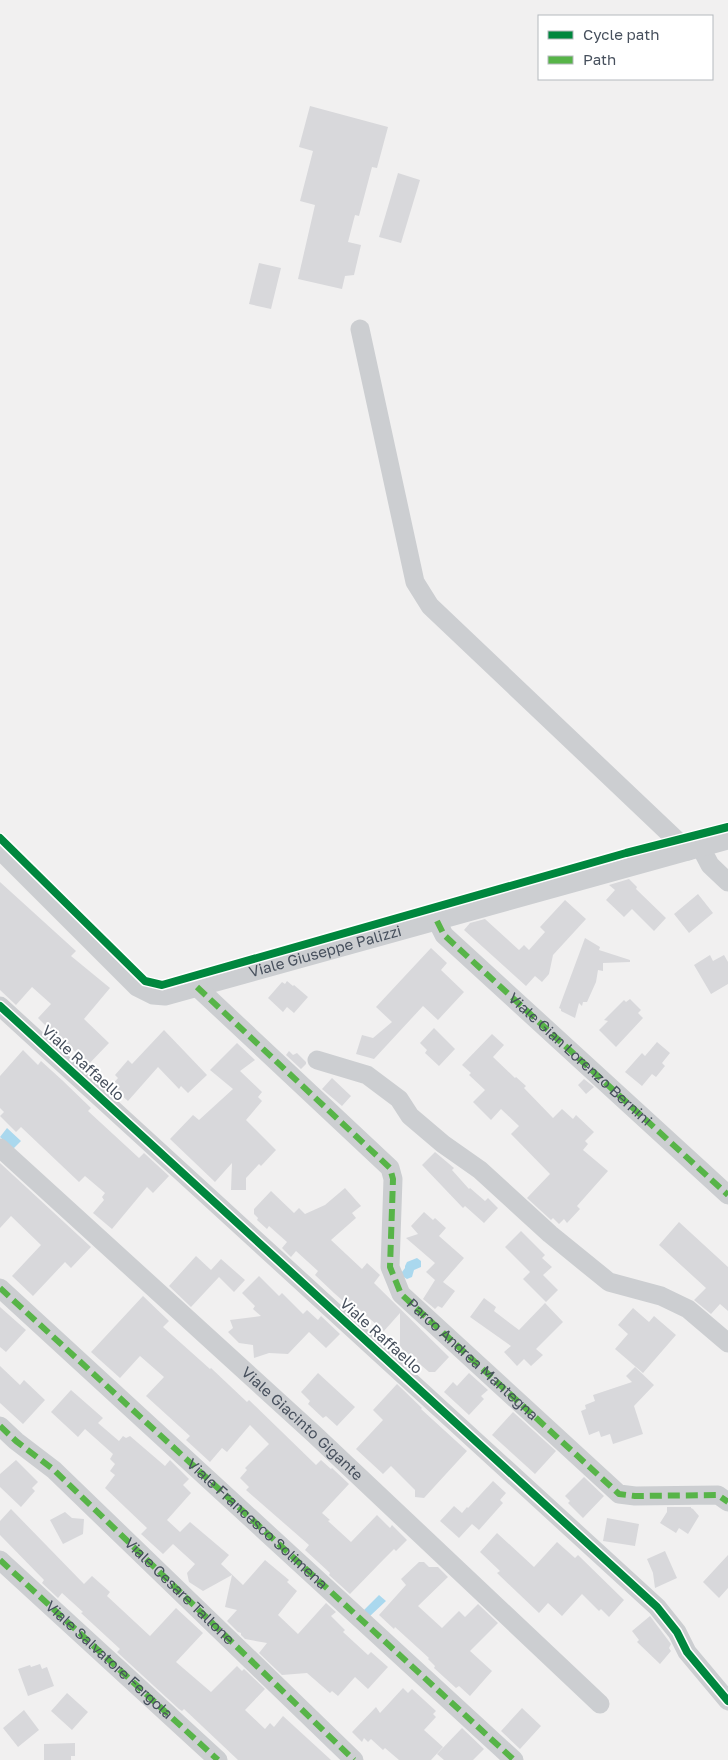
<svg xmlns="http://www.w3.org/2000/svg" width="728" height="1760" font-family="'Golos Text',sans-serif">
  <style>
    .water { fill: #aad8ee }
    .building { fill: #d8d8db }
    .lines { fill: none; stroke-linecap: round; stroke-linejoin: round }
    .street { stroke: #ccced1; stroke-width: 19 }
    .quiet { stroke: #57b448; stroke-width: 6; stroke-dasharray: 12 6; stroke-linecap: butt }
    .cycleway-casing { stroke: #fff; stroke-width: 11 }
    .cycleway { stroke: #00873e; stroke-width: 8 }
    .labels { text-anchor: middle; stroke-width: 4; stroke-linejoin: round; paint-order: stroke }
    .street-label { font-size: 15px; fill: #47505d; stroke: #fff }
  </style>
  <rect width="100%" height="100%" fill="#f1f0f0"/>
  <path class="water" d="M 7,1128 L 21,1141 L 13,1149 L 0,1137 Z
    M 417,1258 L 421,1261 L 421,1267 L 414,1270 L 412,1277 L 407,1279 L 402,1276 L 402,1272 L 405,1268 L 405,1266 L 407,1262 Z
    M 379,1595 L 386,1601 L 370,1616 L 364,1610 Z"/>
  <path class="building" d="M 310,106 L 388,127 L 377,168 L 372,167 L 359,216 L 355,215 L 348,242 L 361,245 L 354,275 L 345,276 L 342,289 L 298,279 L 315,205 L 300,201 L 313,151 L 299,147 Z
    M 398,173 L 420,180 L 401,243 L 379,237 Z
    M 259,263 L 281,268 L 271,309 L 249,304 Z
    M 629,879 L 637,887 L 636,889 L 666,918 L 654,931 L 632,909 L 624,917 L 606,900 L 615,890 L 609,885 Z
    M 0,882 L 76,951 L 71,956 L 110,988 L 84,1019 L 109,1043 L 86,1067 L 78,1058 L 79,1056 L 58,1034 L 56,1036 L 38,1018 L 51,1004 L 32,987 L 16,1005 L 0,990 Z
    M 698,894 L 713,913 L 689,933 L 674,914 Z
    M 565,900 L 586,919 L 553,955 L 549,974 L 542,982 L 535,976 L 526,986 L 464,930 L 470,923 L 485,919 L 519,950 L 524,945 L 529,950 L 545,932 L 540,927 Z
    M 585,938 L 600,947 L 599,950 L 630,960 L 630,962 L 603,963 L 603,971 L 598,970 L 596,982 L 587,1002 L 583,1002 L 582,1006 L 579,1003 L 575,1018 L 561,1011 L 561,1009 L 559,1008 Z
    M 431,948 L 447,963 L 441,970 L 464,992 L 438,1020 L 423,1006 L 374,1059 L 356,1054 L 362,1035 L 373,1038 L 392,1022 L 376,1007 Z
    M 710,955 L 713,961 L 724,955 L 728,962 L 728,984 L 711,994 L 694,965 Z
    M 287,981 L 293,986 L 294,985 L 308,997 L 294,1013 L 287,1007 L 283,1012 L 268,998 L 282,982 L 285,984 Z
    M 630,999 L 641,1010 L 638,1013 L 643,1018 L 616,1047 L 599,1030 L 608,1021 L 604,1020 L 624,1000 L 626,1002 Z
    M 434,1028 L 455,1049 L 439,1066 L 425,1053 L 427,1050 L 420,1043 Z
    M 164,1030 L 207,1075 L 188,1093 L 181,1086 L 179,1089 L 158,1067 L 128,1101 L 111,1086 L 118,1078 L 115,1075 L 128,1060 L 132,1064 Z
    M 492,1034 L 504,1045 L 493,1057 L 515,1078 L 516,1077 L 526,1086 L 524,1088 L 553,1118 L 562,1109 L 573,1119 L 576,1115 L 594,1132 L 585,1141 L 588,1144 L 583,1150 L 608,1171 L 577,1206 L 580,1209 L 567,1223 L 564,1219 L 559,1224 L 553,1218 L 551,1220 L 527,1198 L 550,1174 L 511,1134 L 519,1126 L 501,1109 L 491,1120 L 473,1102 L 485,1090 L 469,1075 L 471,1073 L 462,1065 Z
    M 657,1042 L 670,1053 L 662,1063 L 665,1066 L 656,1077 L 652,1074 L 642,1086 L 625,1072 L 642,1053 L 645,1056 Z
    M 237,1043 L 255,1060 L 240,1071 L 262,1092 L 258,1097 L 262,1101 L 246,1120 L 276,1150 L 261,1166 L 259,1164 L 246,1178 L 246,1190 L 231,1190 L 232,1163 L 215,1182 L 170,1139 L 193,1115 L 199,1120 L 233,1089 L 210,1070 Z
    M 23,1050 L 38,1065 L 41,1061 L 62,1080 L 91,1108 L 88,1111 L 139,1158 L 144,1153 L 169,1176 L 153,1193 L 147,1187 L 112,1229 L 93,1213 L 104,1200 L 102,1197 L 105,1193 L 85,1176 L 79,1182 L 21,1127 L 16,1132 L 0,1116 L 4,1112 L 0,1108 L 0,1076 Z
    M 289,1051 L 293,1055 L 297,1053 L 306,1062 L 306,1064 L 301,1069 L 286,1055 Z
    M 332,1078 L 351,1096 L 342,1106 L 322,1089 Z
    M 584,1079 L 594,1087 L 586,1094 L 578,1085 Z
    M 435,1152 L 454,1168 L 452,1170 L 469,1189 L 470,1188 L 485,1201 L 488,1198 L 498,1208 L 484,1223 L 465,1206 L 463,1208 L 422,1165 Z
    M 0,1163 L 91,1247 L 71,1268 L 65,1262 L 33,1296 L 12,1276 L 41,1245 L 11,1216 L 0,1228 Z
    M 345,1188 L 361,1206 L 352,1213 L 356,1218 L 331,1240 L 362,1269 L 367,1263 L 380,1275 L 374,1283 L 449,1357 L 435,1372 L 429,1372 L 400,1347 L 400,1313 L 384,1331 L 354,1305 L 351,1308 L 334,1293 L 315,1275 L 318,1271 L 296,1251 L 291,1257 L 282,1248 L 287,1242 L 269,1226 L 267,1229 L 257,1220 L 258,1218 L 254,1214 L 254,1209 L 271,1191 L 294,1213 L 299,1208 L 305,1214 L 325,1205 Z
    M 424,1212 L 433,1220 L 435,1218 L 446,1228 L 439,1236 L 464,1258 L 443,1282 L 455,1291 L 442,1308 L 438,1306 L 435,1309 L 423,1299 L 435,1280 L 426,1272 L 435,1263 L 406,1238 L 418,1234 L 411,1226 Z
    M 679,1222 L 728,1267 L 728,1311 L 720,1304 L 711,1314 L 694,1300 L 706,1288 L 659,1245 Z
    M 521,1231 L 545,1255 L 542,1258 L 552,1267 L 543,1275 L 558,1290 L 546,1302 L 523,1279 L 530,1272 L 505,1247 Z
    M 196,1256 L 211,1270 L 221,1259 L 245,1280 L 234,1292 L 219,1277 L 191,1307 L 169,1286 Z
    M 259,1276 L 279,1296 L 282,1293 L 303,1314 L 307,1310 L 318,1320 L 321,1316 L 340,1334 L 326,1348 L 309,1332 L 288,1354 L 269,1353 L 254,1358 L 253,1345 L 239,1343 L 228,1332 L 233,1328 L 230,1320 L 261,1316 L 253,1309 L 255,1306 L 242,1293 Z
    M 143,1296 L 169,1321 L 163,1327 L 210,1369 L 211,1368 L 247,1402 L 249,1400 L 316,1465 L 321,1460 L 331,1469 L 332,1468 L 349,1484 L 322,1513 L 330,1520 L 328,1521 L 351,1542 L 377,1515 L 390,1528 L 392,1525 L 407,1540 L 396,1551 L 394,1549 L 384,1559 L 350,1594 L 329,1575 L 330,1573 L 305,1550 L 309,1545 L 246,1490 L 249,1487 L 240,1478 L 247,1470 L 245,1468 L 269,1444 L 250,1425 L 227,1452 L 222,1448 L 210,1462 L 186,1440 L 190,1436 L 146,1396 L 164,1377 L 140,1356 L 120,1378 L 91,1352 Z
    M 484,1298 L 496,1307 L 494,1311 L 519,1330 L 545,1303 L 563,1322 L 536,1349 L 543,1355 L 531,1366 L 524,1359 L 517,1366 L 504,1352 L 511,1346 L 470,1317 Z
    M 0,1307 L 26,1330 L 6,1352 L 0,1347 Z
    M 633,1308 L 649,1322 L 654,1316 L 676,1335 L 643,1373 L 615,1349 L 628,1334 L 618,1325 Z
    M 0,1366 L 20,1385 L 24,1380 L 45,1400 L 23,1424 L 0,1403 Z
    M 635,1367 L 654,1385 L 634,1406 L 643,1434 L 613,1444 L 610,1434 L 601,1437 L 599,1431 L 589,1435 L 581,1411 L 586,1409 L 585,1405 L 595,1401 L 593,1395 L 632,1382 L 626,1376 Z
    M 318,1373 L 355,1407 L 337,1426 L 326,1416 L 323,1418 L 308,1404 L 310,1401 L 301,1392 Z
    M 469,1373 L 488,1390 L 481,1396 L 484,1399 L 469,1415 L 444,1392 L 453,1382 L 457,1386 Z
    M 397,1384 L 422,1408 L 421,1409 L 467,1451 L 424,1498 L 415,1497 L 415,1490 L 391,1466 L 383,1474 L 356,1449 L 383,1420 L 373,1410 Z
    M 71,1390 L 103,1418 L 98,1423 L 119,1441 L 123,1436 L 126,1438 L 130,1436 L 165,1466 L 170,1460 L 189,1479 L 183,1485 L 191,1493 L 167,1520 L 180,1532 L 190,1522 L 229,1555 L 221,1564 L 243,1585 L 265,1560 L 289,1580 L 287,1582 L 297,1591 L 278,1615 L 298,1634 L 326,1603 L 336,1612 L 331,1616 L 345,1630 L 343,1632 L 368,1655 L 371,1652 L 388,1667 L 368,1689 L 355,1677 L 338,1696 L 332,1691 L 330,1693 L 307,1673 L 282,1675 L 259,1653 L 267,1643 L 245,1639 L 241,1635 L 241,1633 L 238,1632 L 227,1621 L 237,1610 L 225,1607 L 232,1575 L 203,1591 L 189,1582 L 187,1573 L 195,1564 L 173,1544 L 163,1554 L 141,1534 L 147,1528 L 105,1488 L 115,1475 L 110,1471 L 115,1464 L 110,1459 L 113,1454 L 85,1429 L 78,1437 L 51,1412 Z
    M 513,1412 L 556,1451 L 535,1474 L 492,1435 Z
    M 16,1460 L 38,1482 L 32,1488 L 35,1491 L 21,1507 L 0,1487 L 0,1474 Z
    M 584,1477 L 604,1496 L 583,1518 L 568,1503 L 570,1501 L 565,1496 Z
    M 493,1481 L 506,1493 L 500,1500 L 503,1503 L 479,1530 L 472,1524 L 459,1538 L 440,1521 L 454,1506 L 462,1513 L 467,1507 L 468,1508 Z
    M 667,1507 L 691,1507 L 691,1508 L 693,1509 L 699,1516 L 688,1534 L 679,1528 L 676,1533 L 660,1523 L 667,1512 Z
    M 11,1509 L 84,1584 L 92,1576 L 110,1592 L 107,1596 L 150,1636 L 176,1608 L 203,1633 L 176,1662 L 211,1692 L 237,1666 L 242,1671 L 244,1669 L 265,1689 L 245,1710 L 265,1729 L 270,1723 L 274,1727 L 283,1716 L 331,1760 L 238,1760 L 184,1709 L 182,1711 L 179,1709 L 117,1652 L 120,1649 L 81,1613 L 83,1612 L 62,1593 L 58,1598 L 42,1583 L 44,1580 L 0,1535 L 0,1521 Z
    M 65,1512 L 72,1518 L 84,1519 L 83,1534 L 63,1544 L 50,1520 Z
    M 607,1518 L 639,1524 L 635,1546 L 603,1541 Z
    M 497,1533 L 534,1567 L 557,1542 L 575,1558 L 578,1555 L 624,1600 L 609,1617 L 601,1609 L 599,1611 L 582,1594 L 562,1616 L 548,1603 L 539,1613 L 497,1573 L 500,1571 L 480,1552 Z
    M 665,1551 L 677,1578 L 655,1588 L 653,1573 L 647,1559 Z
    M 728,1555 L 728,1588 L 719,1598 L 703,1582 Z
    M 419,1562 L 424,1562 L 429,1567 L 438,1567 L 448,1577 L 418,1606 L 442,1628 L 459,1611 L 465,1617 L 478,1604 L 498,1623 L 470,1651 L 492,1671 L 470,1696 L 459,1686 L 456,1688 L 434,1668 L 435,1666 L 428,1659 L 429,1658 L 395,1627 L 394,1629 L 379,1615 L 406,1585 L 401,1579 Z
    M 650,1616 L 671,1644 L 669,1648 L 671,1651 L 660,1664 L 637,1642 L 639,1640 L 632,1631 Z
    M 40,1664 L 42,1669 L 47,1667 L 54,1686 L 28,1696 L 18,1669 L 30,1665 L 31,1667 Z
    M 403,1688 L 408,1693 L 412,1689 L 436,1711 L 433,1714 L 436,1717 L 424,1730 L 443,1747 L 431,1760 L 399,1760 L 385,1748 L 383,1750 L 371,1739 L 368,1742 L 364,1738 L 362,1742 L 352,1732 L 376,1707 L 380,1713 Z
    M 67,1693 L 88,1712 L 72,1730 L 51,1711 Z
    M 522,1708 L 541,1726 L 520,1749 L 501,1731 Z
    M 24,1710 L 39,1730 L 18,1747 L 3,1728 Z
    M 462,1728 L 484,1749 L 473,1760 L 444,1760 L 437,1754 Z
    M 75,1743 L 75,1756 L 71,1756 L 71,1760 L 44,1760 L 44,1744 Z"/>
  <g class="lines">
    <g class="street">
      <path d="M 360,329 L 415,582 L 430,606 L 688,851"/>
      <path d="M 701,848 L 710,865 L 728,882"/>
      <path id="s1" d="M 0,850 L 137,987 L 153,995 L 165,996 L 728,840"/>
      <path d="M 437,921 L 444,935 L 728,1195"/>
      <path d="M 197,987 L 390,1168 L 393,1179 L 390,1267 L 401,1294 L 619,1494 L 635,1496 L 718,1495 L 728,1502"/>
      <path d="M 0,1006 L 657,1607 L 677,1632 L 687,1652 L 728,1701"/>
      <path d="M 317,1060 L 367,1075 L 399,1099 L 410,1116 L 443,1144 L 480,1170 L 550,1234 L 609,1282 L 661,1296 L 688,1309 L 728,1343"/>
      <path id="s2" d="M 0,1148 L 314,1434 L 600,1704"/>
      <path d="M 0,1288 L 514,1760"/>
      <path d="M 0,1426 L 16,1441 L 54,1470 L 354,1760"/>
      <path d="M 0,1560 L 218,1760"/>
    </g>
    <g class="quiet">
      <path id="s3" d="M 437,921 L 444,935 L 728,1195"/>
      <path id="s4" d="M 197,987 L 390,1168 L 393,1179 L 390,1267 L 401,1294 L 619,1494 L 635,1496 L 718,1495 L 728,1502"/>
      <path id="s5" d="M 0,1288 L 514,1760"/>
      <path id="s6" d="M 0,1426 L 16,1441 L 54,1470 L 354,1760"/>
      <path id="s7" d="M 0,1560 L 218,1760"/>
    </g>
    <g class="cycleway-casing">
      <path id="cycleway" d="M 0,838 L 145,981 L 162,985 L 626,853 L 728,827
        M 0,1006 L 657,1607 L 677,1632 L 687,1652 L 728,1701"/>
    </g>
    <use href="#cycleway" class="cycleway"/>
  </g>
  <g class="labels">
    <g class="street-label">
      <text dy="5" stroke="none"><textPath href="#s1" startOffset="390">Viale Giuseppe Palizzi</textPath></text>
      <text dy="5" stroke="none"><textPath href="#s3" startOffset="200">Viale Gian Lorenzo Bernini</textPath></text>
      <text transform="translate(83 1063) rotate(42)" y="5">Viale Raffaello</text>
      <text transform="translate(381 1336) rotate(42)" y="5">Viale Raffaello</text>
      <text dy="5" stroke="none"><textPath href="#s4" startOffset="490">Parco Andrea Mantegna</textPath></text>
      <text dy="5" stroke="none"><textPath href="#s2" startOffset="409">Viale Giacinto Gigante</textPath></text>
      <text dy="5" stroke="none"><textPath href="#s5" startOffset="349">Viale Francesco Solimena</textPath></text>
      <text dy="5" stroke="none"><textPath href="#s6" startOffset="244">Viale Cesare Tallone</textPath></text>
      <text dy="5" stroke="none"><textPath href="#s7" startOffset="148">Viale Salvatore Fergola</textPath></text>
    </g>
  </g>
  <rect x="538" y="15" width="175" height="65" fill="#ffffff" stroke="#b5b9be"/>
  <rect x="548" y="31" width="25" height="8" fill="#00873e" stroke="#b5b9be"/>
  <text x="583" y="40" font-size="15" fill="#47505d">Cycle path</text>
  <rect x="548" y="56" width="25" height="8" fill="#57b448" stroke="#b5b9be"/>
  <text x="583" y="65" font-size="15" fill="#47505d">Path</text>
</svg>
